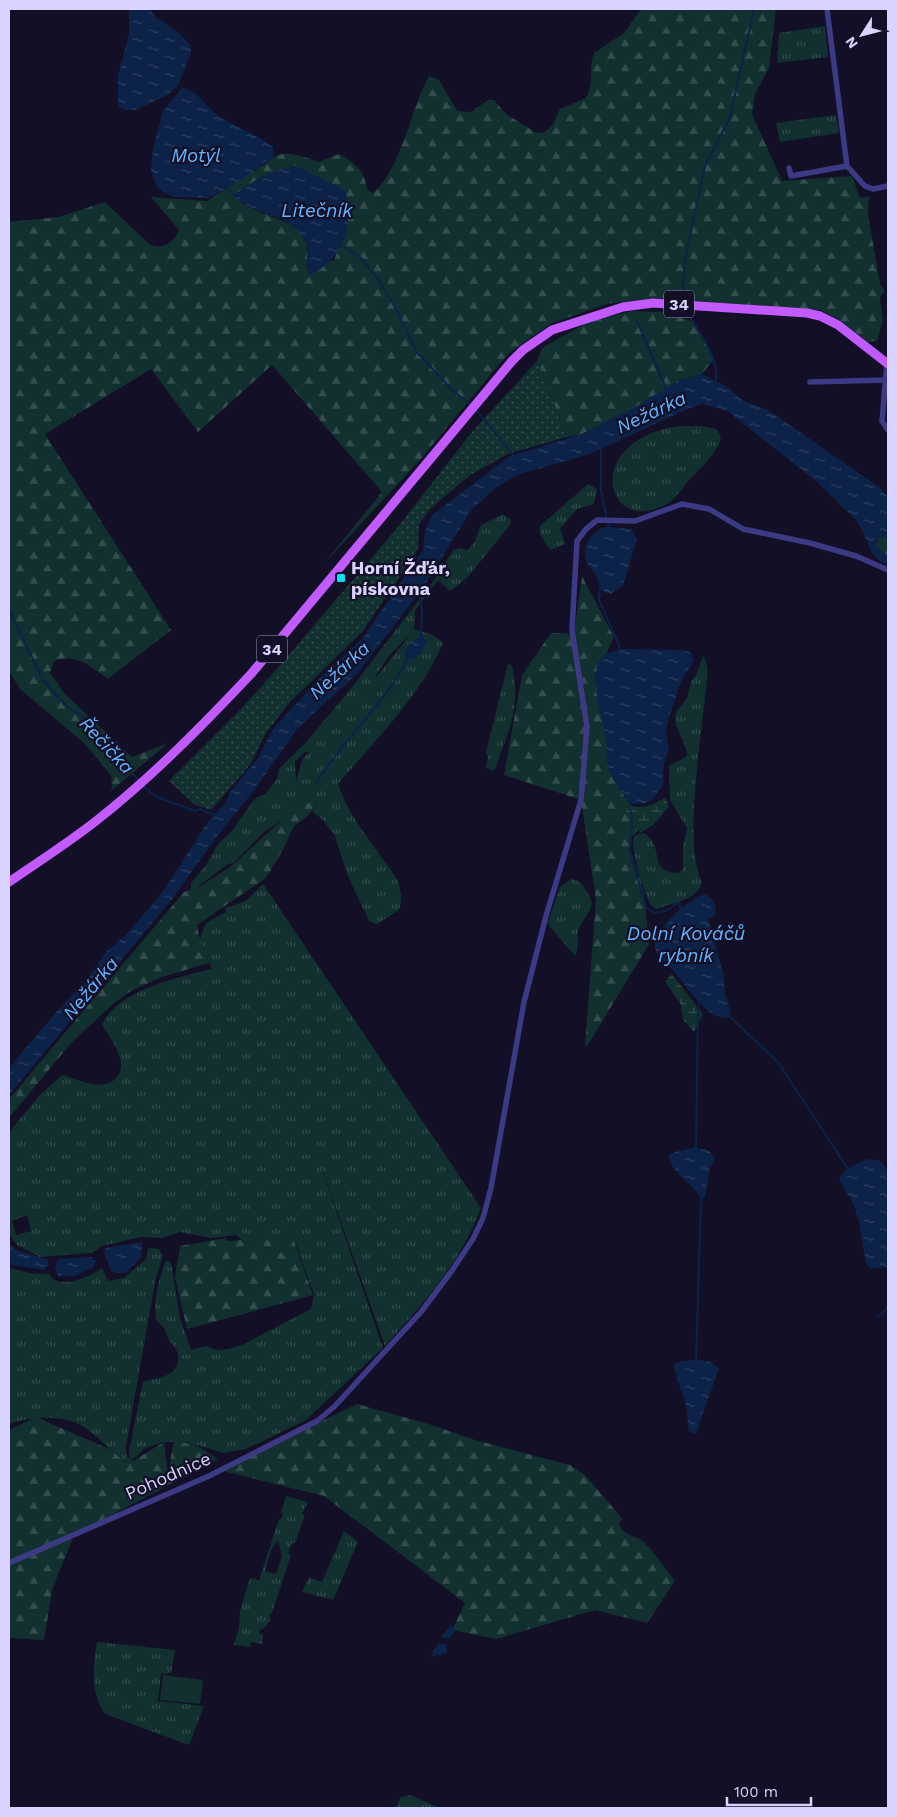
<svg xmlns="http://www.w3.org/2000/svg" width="897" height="1817" font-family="'Work Sans',sans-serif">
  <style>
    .grass { fill: url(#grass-tufts); fill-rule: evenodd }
    .forest { fill: url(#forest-firs); fill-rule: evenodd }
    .wetland { fill: url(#wetland-marsh) }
    .garden { fill: url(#garden-dots) }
    .pitch { fill: #12302f }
    .water { fill: url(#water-ripples) }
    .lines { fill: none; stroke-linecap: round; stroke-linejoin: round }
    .stream { stroke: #0c2248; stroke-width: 2 }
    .street { stroke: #3d3a85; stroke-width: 5.5 }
    .primary { stroke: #c25bff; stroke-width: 9 }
    .poi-dot { fill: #00e5ff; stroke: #130f26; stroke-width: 2 }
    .labels { text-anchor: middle; stroke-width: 4.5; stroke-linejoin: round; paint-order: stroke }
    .shield { fill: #130f26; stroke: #9e99be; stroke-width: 1 }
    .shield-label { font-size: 16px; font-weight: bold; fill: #d9d4ff }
    .poi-label { font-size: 18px; font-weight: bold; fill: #d9d4ff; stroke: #130f26; text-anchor: start }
    .street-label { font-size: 18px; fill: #d9d4ff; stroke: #130f26 }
    .water-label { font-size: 19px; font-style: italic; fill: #62b6ff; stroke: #130f26 }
  </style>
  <defs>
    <pattern id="grass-tufts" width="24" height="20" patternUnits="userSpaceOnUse" patternTransform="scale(1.25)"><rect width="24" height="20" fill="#12302f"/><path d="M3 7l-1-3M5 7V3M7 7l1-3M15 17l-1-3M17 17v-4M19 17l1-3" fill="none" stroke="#344d4e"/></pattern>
    <pattern id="forest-firs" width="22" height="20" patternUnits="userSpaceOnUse" patternTransform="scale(1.25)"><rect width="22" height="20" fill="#12302f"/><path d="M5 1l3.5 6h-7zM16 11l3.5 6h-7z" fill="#344d4e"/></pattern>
    <pattern id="wetland-marsh" width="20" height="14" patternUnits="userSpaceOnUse" patternTransform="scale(1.25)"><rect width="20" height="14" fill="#12302f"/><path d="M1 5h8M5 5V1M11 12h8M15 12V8" fill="none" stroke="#344d4e"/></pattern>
    <pattern id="garden-dots" width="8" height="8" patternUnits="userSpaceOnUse" patternTransform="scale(1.25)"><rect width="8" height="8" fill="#12302f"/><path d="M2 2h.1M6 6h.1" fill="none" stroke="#344d4e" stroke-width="1.8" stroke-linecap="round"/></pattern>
    <pattern id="water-ripples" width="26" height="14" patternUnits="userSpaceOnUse" patternTransform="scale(1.25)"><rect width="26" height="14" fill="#0c2248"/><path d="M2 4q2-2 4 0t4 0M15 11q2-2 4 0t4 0" fill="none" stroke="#2f4163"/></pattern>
  </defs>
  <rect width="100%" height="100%" fill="#130f26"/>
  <path class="grass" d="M 825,26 L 828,57 L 777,63 L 779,33 Z
    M 836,115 L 839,133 L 780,142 L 776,123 Z
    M 679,426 L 702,426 L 716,429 L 721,437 L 719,444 C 712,457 700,469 690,479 C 684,486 677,497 670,502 C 605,542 579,440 679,426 Z
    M 588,484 L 597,489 L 594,504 L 577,509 L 560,529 L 565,544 L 550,550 L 540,534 L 540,526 Z
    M 503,514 L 511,520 L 510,525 L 467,578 L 450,591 L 438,580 L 415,611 L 414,629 L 433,635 L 443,643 C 420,697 376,739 338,784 C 345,808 363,831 377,851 C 390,871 407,883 399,910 L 377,924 L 369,921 L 348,876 L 334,834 L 323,820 L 312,811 L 318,800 L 295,808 L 282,820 L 265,831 L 233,863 L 228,864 L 193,890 L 191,889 L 191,883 L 206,865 L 218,844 L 232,831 L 253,801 L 257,797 L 265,795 L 277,779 L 279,769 L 307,741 L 349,691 L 435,579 L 453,550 L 461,548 L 467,550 L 474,543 L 481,525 ZM 412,632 L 379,674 L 374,678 L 389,656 ZM 305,752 L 309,752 L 302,760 L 296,782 L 295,761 Z
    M 703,656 C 711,667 706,685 705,697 C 701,743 683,843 702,882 C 698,900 672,903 657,909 C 654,908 653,908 651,905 C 645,897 629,845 634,837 C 636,834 640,834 644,833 C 667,849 645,871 679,873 L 683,869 L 683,847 L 687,828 L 670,800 L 669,766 C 675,761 682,761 687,755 L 686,748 L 676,725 L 675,717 L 677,711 L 687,698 L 691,681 L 696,675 Z
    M 508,664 L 512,665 C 521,711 509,728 495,769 L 492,771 L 486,767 L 488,757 L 486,752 Z
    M 571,879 C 583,880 588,893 592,903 C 590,914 583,919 579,928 C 576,936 580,946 575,956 L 550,927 L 548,922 L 560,887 Z
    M 263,884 L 481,1208 C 462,1261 422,1305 385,1346 L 316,1152 L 383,1348 L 306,1420 L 246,1449 L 224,1453 L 187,1442 L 164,1442 L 145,1448 L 131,1461 L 129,1452 L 143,1381 C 160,1379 186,1374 176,1349 C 174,1345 170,1343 169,1339 C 163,1327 167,1330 156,1320 C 153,1300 159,1279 166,1260 L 171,1263 L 180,1318 L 191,1350 L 206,1346 L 216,1350 L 229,1349 L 244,1344 L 311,1309 L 314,1294 L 295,1242 L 288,1237 L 244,1242 L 236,1235 L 212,1238 L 180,1232 L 163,1238 L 141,1237 L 102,1246 L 92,1253 L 40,1257 L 17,1245 L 9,1234 L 9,1132 L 38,1097 L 62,1075 C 79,1079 107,1095 119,1074 C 122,1068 121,1061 119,1055 C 116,1045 109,1037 104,1028 L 102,1024 C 119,990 178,977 212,969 L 199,940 L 206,923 L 226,912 L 225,908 L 246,901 ZM 27,1215 L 31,1231 L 16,1235 L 12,1221 Z
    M 148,1248 L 159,1249 L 163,1256 L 156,1277 L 126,1446 L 127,1462 L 120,1459 C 108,1448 96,1434 82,1426 C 62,1414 30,1417 9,1424 L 9,1268 L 29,1273 L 49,1274 C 58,1291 90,1277 102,1268 L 108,1281 L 124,1278 L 146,1259 Z
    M 286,1496 L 308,1502 L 302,1514 L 305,1515 L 295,1543 L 292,1543 L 288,1553 L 291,1555 L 272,1613 L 269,1615 L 271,1620 L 263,1629 L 260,1629 L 259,1634 L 263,1635 L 262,1644 L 251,1642 L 250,1647 L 234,1645 L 239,1628 L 240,1611 L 250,1578 L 259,1580 L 279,1519 L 281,1519 L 283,1514 L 281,1512 ZM 278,1541 L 282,1556 L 276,1574 L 265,1571 L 272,1548 Z
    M 344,1531 L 358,1542 L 333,1600 L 302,1592 L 309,1577 L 322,1582 Z
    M 97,1642 L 175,1650 L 171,1673 L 161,1674 L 158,1701 L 204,1706 L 189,1745 L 105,1714 C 90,1691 93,1668 97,1642 Z
    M 410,1795 L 440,1808 L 396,1808 L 401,1797 Z"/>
  <path class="forest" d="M 641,9 L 776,9 L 769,68 L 755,94 L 752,114 L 782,181 L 852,176 L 860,198 L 869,196 L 868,214 L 880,284 L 885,291 L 880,297 L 883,320 L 877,341 L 868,342 L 837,319 L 821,310 L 654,298 L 607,304 L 552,323 L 508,354 L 420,460 L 322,566 L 382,492 L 272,365 L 198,432 L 151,369 L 45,434 L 171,630 L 108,679 C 90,666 76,653 54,661 L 50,673 L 65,694 L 132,757 L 168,743 L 110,792 L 112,787 L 111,775 L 84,743 L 20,689 L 9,671 L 9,222 L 59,217 L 105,202 L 149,244 C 162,251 174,243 179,230 L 151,197 L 207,201 L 268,162 C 282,146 303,157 319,162 L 339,154 C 354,162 365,171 367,189 L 373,193 C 402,168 410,110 429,76 L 439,80 L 457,111 L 471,112 L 488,100 L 494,100 L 506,114 L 535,132 L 543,133 L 552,126 L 560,109 L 586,98 C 595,83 588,68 594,53 L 624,33 ZM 296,166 L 345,191 L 347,228 L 334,260 L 306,267 C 318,212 256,223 234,196 C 251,182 273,169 296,166 Z
    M 632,311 L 661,312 L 692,321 L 714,359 L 702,374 L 678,381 L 634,408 L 582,434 L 567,437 L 537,361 L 542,348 L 590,321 Z
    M 884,537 L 888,540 L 888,556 L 876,547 L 877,538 Z
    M 582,576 L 614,637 L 598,672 L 612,768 L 635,812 L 638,830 L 631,837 L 631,851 L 644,892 L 649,944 L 588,1045 L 585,1046 L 596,899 L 581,800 L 504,775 L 522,675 L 551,633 L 574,634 Z
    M 319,799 L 308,816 L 294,826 L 284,848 L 266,878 L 197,925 L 200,940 L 209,963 L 162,977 L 131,991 L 114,1003 L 72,1042 L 9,1118 L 9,1099 L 184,892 L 202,885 L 230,867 L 295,808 Z
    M 280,1236 L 293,1238 L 313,1295 L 187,1329 L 175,1277 L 180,1246 L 226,1238 L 227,1241 L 241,1240 L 244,1242 Z
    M 357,1404 L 432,1425 L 475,1440 L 570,1465 L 585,1475 L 622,1518 L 619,1524 C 624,1536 631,1534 641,1540 C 650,1546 667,1571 675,1581 L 647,1623 L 595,1610 L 496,1639 L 452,1630 L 465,1603 L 324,1496 L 223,1471 L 209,1476 Z
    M 36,1417 L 109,1449 L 125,1462 L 127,1461 L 126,1456 L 133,1461 L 164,1442 L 168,1473 L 174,1441 L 194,1444 L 218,1459 L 74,1535 L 52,1590 L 44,1640 L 9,1638 L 9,1430 Z"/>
  <path class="wetland" d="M 665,797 L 669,807 L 653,825 L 640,833 L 625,812 L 625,803 C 638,811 653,806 665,797 Z
    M 672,974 L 703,1014 L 694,1032 L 683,1020 L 681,1005 L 665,981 Z"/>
  <path class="garden" d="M 537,361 L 567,437 L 508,454 L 470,475 L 430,509 L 419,525 L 418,549 L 363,631 L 289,703 L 266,733 L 250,765 L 211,810 L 195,805 L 169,781 L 241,709 L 277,669 L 397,528 L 472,432 Z"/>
  <path class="pitch" d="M 163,1675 L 203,1680 L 200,1704 L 160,1700 Z"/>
  <path class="water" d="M 129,9 L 149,9 L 157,18 L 178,32 L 190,45 L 191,53 L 178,86 L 168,95 L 135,110 L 125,110 L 118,106 L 118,76 L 129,34 Z
    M 182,88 C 199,91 207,109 222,118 C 239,129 257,134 273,147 L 273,157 L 246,177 L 209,198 L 175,197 L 163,192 L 156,185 L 151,171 L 153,148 L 163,111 Z
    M 296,166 L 345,190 C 356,223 341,264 308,275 C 305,263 311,253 305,241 C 292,213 252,216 233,196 C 251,182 273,169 296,166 Z
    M 702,374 L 726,386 L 742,400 L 771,412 L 879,487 L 888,497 L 888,540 L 884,537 L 877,538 L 876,547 L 888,556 L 888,564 L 881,562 L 872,553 L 861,528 L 853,517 L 816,481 L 727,411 L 702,404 L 685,410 L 590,454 L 517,475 L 497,487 L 472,509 L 425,585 L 357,674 L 297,729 L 256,788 L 218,835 L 173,898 L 9,1095 L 9,1068 L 58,1010 L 86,981 L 106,952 L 126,935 L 162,893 L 209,820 L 226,802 L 231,791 L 258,758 L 273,729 L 319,679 L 362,639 L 423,550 L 425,531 L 432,515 L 510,456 L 582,434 L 634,408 L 678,381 Z
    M 608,527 L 631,529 L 637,539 L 623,586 L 610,594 C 598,592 601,583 595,574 C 592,569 588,567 586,561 C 581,546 592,529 608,527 Z
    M 421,636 L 427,641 C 423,651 418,659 407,660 L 404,654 L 408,645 Z
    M 620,649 L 682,650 L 690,652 L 694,660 L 681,682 L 669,717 L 666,730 L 669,748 L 664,764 L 663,785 L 652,800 L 645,803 L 630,804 C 624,797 609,773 607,765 C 606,756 607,747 606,738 C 603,719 591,684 597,666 C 601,655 608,652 620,649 Z
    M 704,894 C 713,898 716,904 716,914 L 708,919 L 724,976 L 725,994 L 731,1013 L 726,1018 C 721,1017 716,1017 712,1014 C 695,1001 685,984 672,969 C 668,964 661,960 658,955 C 656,953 655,948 655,944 C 654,930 690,898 704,894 Z
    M 695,1147 L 709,1151 L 715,1159 L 710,1167 L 705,1197 L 702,1200 C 699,1197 698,1193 695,1190 C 686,1180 669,1169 669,1154 Z
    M 868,1159 L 881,1161 L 888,1171 L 888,1267 L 870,1269 L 866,1263 C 862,1244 861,1223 854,1205 C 850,1197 840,1184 839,1177 L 848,1168 Z
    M 142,1242 L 141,1258 L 125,1273 L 112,1272 L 104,1253 L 105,1248 Z
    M 9,1244 L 18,1251 L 47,1259 L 49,1265 L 44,1270 L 13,1265 L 9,1263 Z
    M 91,1257 L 96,1261 L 94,1267 L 74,1276 L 58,1276 L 55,1267 L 58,1259 Z
    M 696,1360 L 711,1362 L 719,1368 L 696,1433 L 693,1434 L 689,1432 L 686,1405 L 673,1365 L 682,1361 Z
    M 451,1625 L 456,1630 L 449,1639 L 441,1637 Z
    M 439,1643 L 447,1645 L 447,1653 L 430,1657 Z"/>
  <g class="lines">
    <path class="stream" d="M 225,186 L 236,197
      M 339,243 L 361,258 L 377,278 L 396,309 L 416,351 L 453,391 L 471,405
      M 682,303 L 685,260 L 705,166 L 730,117 L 754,9
      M 685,309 C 699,332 718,354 716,381
      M 637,321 L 666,388
      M 476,410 L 515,457
      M 601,449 L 601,491 L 609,529
      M 600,587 L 599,600 L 619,645 L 619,650
      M 418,594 L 422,607 L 421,636
      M 9,610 L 43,680 L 65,705 L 87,720 L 139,781
      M 316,783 C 343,739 383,706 407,660
      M 143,786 L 157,797 L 195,811 L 200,809 L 215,815
      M 630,803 L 632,822 L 630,851 L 646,907 L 654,913 L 666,911 L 679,902 L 681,911
      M 729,1016 L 778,1062 L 848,1169
      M 696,1149 L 698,1008 L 700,1002
      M 877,1318 L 888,1307
      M 696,1361 L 701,1198"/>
    <path class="street" d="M 827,9 L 847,166 L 865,186 L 873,189 L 888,186
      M 789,168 L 791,176 L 847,166
      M 887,363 L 882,421 L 888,430
      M 810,382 L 886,380
      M 9,1563 L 209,1476 L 317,1421 L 334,1407 L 421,1312 L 451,1272 L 473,1239 L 483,1218 L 491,1188 L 524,1002 L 546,916 L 581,800 L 587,727 L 572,630 L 577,541 L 586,529 L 597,520 L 635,521 L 682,504 L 709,509 L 743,529 L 810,543 L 856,556 L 888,570"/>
    <path class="primary" d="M 9,882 C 38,862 68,843 96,821 C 152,777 203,725 251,674 L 512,361 L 523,350 L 552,330 L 623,307 L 653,303 L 807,313 L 820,316 L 838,325 L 888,364"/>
  </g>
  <rect class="poi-dot" x="336" y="573" width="10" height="10" rx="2.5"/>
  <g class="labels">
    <g class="shield">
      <rect x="664" y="290.5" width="30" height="27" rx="4"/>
      <rect x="257" y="635.5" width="30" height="27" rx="4"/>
    </g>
    <g class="shield-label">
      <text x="679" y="310">34</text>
      <text x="272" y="655">34</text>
    </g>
    <g class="poi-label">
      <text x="351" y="574">Horní Žďár,<tspan x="351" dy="21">pískovna</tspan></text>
    </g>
    <g class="street-label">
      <text transform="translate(168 1476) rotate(-24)" y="6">Pohodnice</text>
    </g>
    <g class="water-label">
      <text x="196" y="162">Motýl</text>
      <text x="317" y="217">Litečník</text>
      <text transform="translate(651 412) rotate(-25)" y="7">Nežárka</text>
      <text transform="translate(339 670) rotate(-43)" y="7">Nežárka</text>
      <text transform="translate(107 745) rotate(47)" y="7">Řečička</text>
      <text x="686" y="940">Dolní Kováčů<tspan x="686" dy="22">rybník</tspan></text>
      <text transform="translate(90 988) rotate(-50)" y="7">Nežárka</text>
    </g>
  </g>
  <rect width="897" height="1817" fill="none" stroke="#d9d4ff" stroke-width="20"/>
  <g transform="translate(862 35) rotate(234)" stroke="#130f26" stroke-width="4" paint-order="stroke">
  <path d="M0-4L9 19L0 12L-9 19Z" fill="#d9d4ff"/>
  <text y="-8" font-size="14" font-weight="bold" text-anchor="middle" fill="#d9d4ff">N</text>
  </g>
  <path d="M727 1797v8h84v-8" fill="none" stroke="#d9d4ff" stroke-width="2.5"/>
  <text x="734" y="1797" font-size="15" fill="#d9d4ff" stroke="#130f26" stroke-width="4" paint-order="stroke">100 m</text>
</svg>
